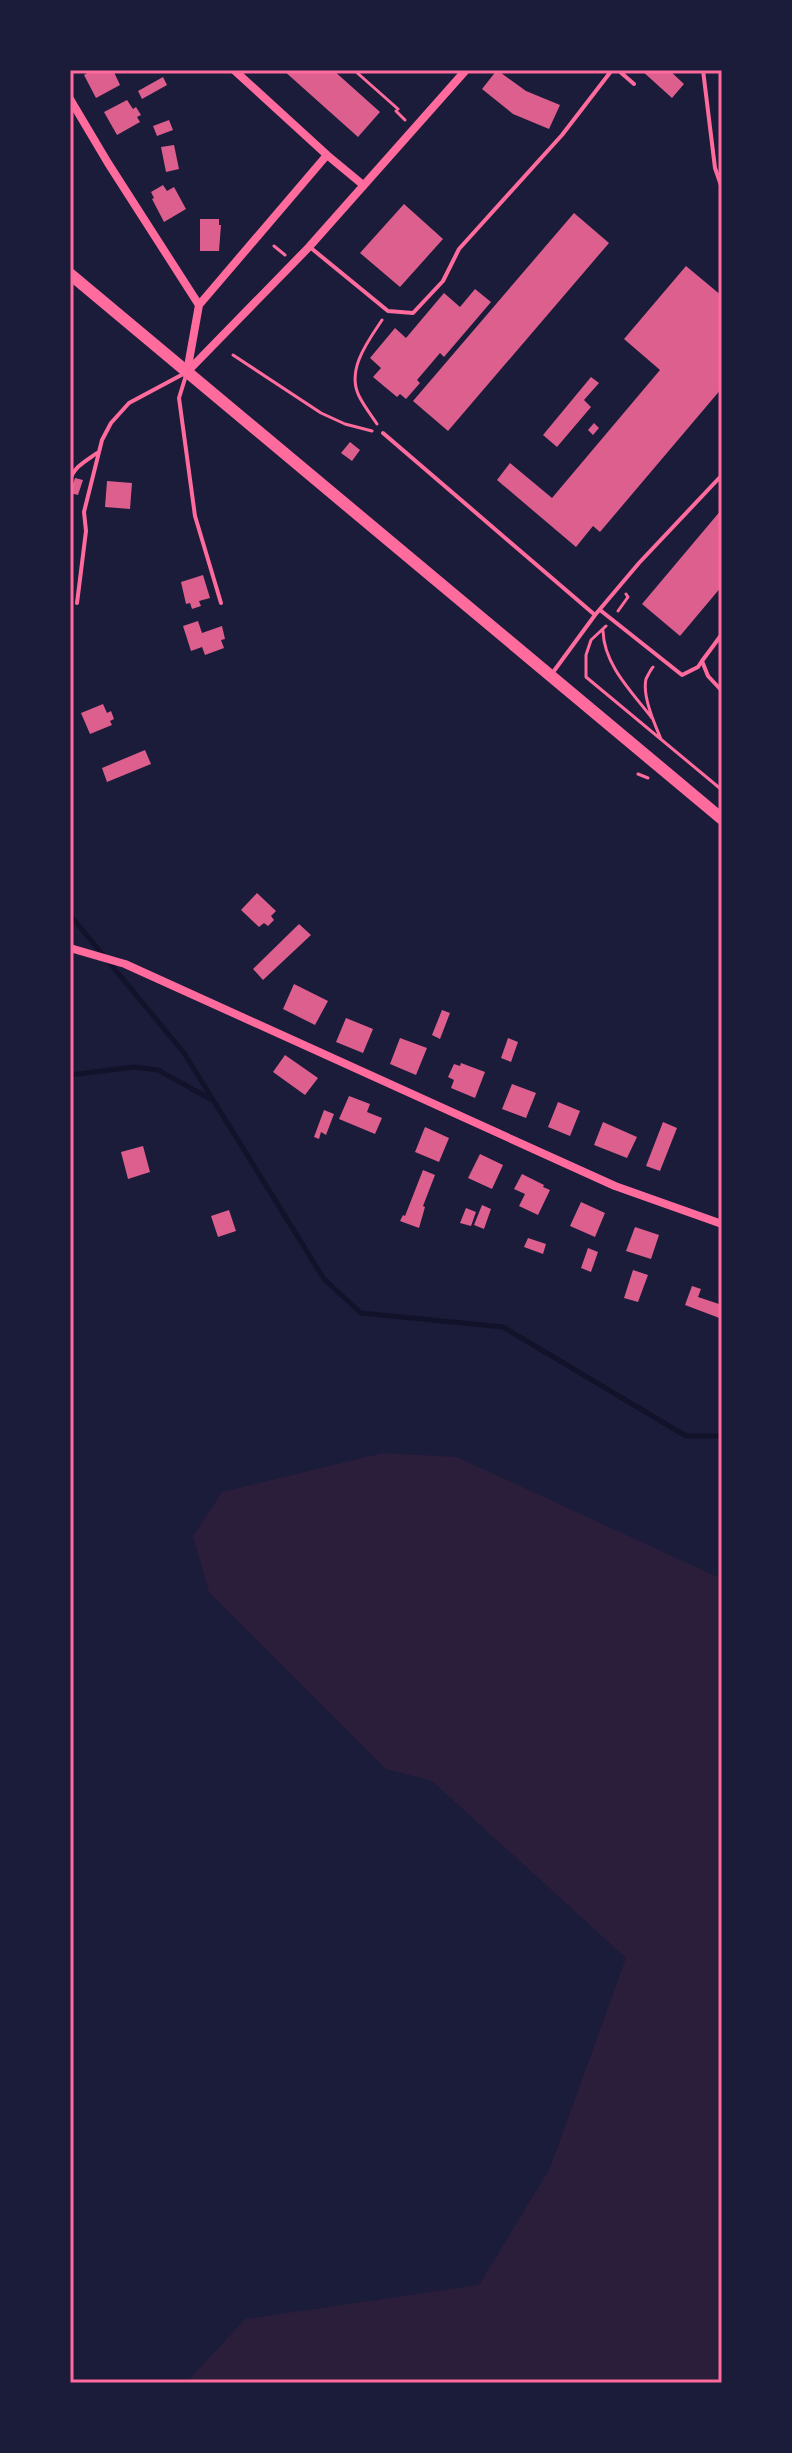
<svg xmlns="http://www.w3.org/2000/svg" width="792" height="2453" font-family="'Roboto Serif',serif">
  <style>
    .green { fill: #2a1e3b }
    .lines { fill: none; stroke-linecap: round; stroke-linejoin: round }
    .stream { stroke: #12122b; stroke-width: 5 }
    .building { fill: #dd5f8e }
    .path { stroke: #ff6b9d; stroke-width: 3 }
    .service { stroke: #ff6b9d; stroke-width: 4 }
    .minor { stroke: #ff6b9d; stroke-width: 8 }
    .secondary { stroke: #ff6b9d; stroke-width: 12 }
    .neatline { fill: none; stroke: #ff6b9d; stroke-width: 3 }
  </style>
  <rect width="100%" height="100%" fill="#1b1b3a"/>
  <path class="green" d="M 383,1453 L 457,1457 L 722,1579 L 722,2383 L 186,2383 L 245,2319 L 479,2285 L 550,2168 L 626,1958 L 432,1781 L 386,1769 L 209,1592 L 193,1536 L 222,1492 Z"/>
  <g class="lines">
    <path class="stream" d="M 70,915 L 184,1053 L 324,1279 L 361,1313 L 503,1327 L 686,1436 L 722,1436
      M 70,1075 L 134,1067 L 158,1070 L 212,1100"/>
  </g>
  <path class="building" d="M 92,70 L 113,70 L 120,85 L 96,98 L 84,75 Z
    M 283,70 L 333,70 L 380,112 L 358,137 Z
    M 497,70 L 526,91 L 560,105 L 549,129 L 513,114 L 482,89 Z
    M 641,70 L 669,70 L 684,84 L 672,98 Z
    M 163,77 L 167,85 L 142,99 L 138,91 Z
    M 127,100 L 133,109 L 136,107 L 141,115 L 137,117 L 140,122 L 117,135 L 104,112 Z
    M 169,120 L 173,130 L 157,136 L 153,126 Z
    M 174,145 L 179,169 L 166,172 L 161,147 Z
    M 163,185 L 167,191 L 174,187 L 186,209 L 164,222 L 152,199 L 154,198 L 151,192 Z
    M 404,204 L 443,239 L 400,287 L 360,253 Z
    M 574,213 L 609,243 L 448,431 L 413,401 Z
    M 200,219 L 219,219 L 219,225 L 221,225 L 219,251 L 200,251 Z
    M 686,266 L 722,296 L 722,388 L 600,532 L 593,526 L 576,547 L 497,480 L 510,463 L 552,498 L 660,370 L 624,339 Z
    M 475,289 L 491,302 L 444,357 L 440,353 L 417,380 L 420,383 L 406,399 L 400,394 L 397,397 L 373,377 L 381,368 L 370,358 L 395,328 L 406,338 L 444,293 L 460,307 Z
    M 591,377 L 599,383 L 584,400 L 591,407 L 557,447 L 543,435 Z
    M 594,423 L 599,428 L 593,435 L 588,430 Z
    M 350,442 L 360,450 L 352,461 L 341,453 Z
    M 75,478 L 83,480 L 78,495 L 70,493 Z
    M 107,481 L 132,483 L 130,509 L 105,507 Z
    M 722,509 L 722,586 L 680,636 L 642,604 Z
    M 203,575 L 210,598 L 199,601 L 201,606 L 192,609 L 190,603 L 186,604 L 181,582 Z
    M 198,621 L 202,633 L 222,626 L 225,639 L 221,640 L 224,648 L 205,655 L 202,647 L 191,651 L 183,626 Z
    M 103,704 L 107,713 L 111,711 L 114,719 L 110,721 L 112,725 L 90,734 L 81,713 Z
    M 145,750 L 151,764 L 107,782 L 102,768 Z
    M 257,893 L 276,911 L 271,916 L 274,920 L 268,926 L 264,923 L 259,927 L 241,910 Z
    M 299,924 L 311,935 L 263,980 L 253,969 Z
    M 294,984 L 328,1001 L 315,1025 L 283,1009 Z
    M 442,1010 L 450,1013 L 440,1039 L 432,1035 Z
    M 346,1018 L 373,1029 L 363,1053 L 336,1042 Z
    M 400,1038 L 427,1048 L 416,1075 L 390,1064 Z
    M 508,1038 L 518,1042 L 511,1062 L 501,1058 Z
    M 285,1055 L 318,1078 L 305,1095 L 273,1072 Z
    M 461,1063 L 485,1072 L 475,1098 L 451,1088 L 454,1080 L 448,1077 L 454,1064 L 460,1066 Z
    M 512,1084 L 536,1093 L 526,1118 L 502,1109 Z
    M 349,1096 L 370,1104 L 367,1112 L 382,1118 L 375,1134 L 339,1119 Z
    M 558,1102 L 580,1111 L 570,1136 L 548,1127 Z
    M 324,1110 L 334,1114 L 326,1135 L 321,1132 L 319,1139 L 314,1137 Z
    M 603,1122 L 637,1137 L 627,1158 L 594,1145 Z
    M 663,1122 L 677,1128 L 660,1171 L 646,1166 Z
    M 425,1127 L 449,1138 L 439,1162 L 415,1152 Z
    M 143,1146 L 150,1172 L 128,1179 L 121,1152 Z
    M 480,1154 L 503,1165 L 492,1189 L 468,1178 Z
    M 423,1170 L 435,1175 L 423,1206 L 425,1207 L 419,1228 L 400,1221 L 403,1215 L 405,1216 Z
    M 522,1174 L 544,1185 L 543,1187 L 550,1190 L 538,1215 L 519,1206 L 525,1194 L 514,1189 Z
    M 581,1202 L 605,1213 L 595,1237 L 570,1226 Z
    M 482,1205 L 491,1209 L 484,1229 L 474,1225 Z
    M 466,1208 L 476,1212 L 471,1226 L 460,1223 Z
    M 229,1210 L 236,1231 L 218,1237 L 211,1216 Z
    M 635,1227 L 659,1235 L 651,1259 L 626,1251 Z
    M 528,1238 L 546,1244 L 543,1254 L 524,1247 Z
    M 588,1248 L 598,1252 L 591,1272 L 581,1268 Z
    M 633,1270 L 648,1275 L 638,1302 L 624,1298 Z
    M 692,1286 L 701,1289 L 698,1297 L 722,1305 L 722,1319 L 685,1305 Z"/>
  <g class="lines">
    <path class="path" d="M 354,70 L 398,109
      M 396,111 L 405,120
      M 274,246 L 285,255
      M 233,355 L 321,413 L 345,424 L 372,431
      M 377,424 C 371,415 364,406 359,396 C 346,370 368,341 382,320
      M 618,611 L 628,597 L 626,594
      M 606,626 L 591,640 L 586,655 L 586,677 L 722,790
      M 603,631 C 604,665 632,692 652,718
      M 653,667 C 651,669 647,677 646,679 C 642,696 655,725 661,739
      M 638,774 L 648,778"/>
    <path class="service" d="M 618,70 L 634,84
      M 703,70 L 715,168 L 722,188
      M 311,248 L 388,311 L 413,313 L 443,281 L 459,249 L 562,135 L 612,70
      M 383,433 L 595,615
      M 70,481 C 73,467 86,461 97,453
      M 77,603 L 86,531 L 84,512 L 102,440 L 111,423 L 129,403 L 187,372 L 179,398 L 195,516 L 221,603
      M 600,610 L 682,675 L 698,667 L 702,661
      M 722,634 L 702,661 L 708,676 L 722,691
      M 551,675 L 595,615 L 639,563 L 722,475"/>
    <path class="minor" d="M 234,70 L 327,155 L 362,184
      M 70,99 L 108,163 L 199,305 L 187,372
      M 199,305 L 327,155
      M 187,372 L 309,247 L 466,70
      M 70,948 L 125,964 L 615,1186 L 722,1224"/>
    <path class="secondary" d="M 70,274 L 722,819"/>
  </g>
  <rect width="792" height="2453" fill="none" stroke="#1b1b3a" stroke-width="144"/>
  <rect x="72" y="72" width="648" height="2309" class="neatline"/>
</svg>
